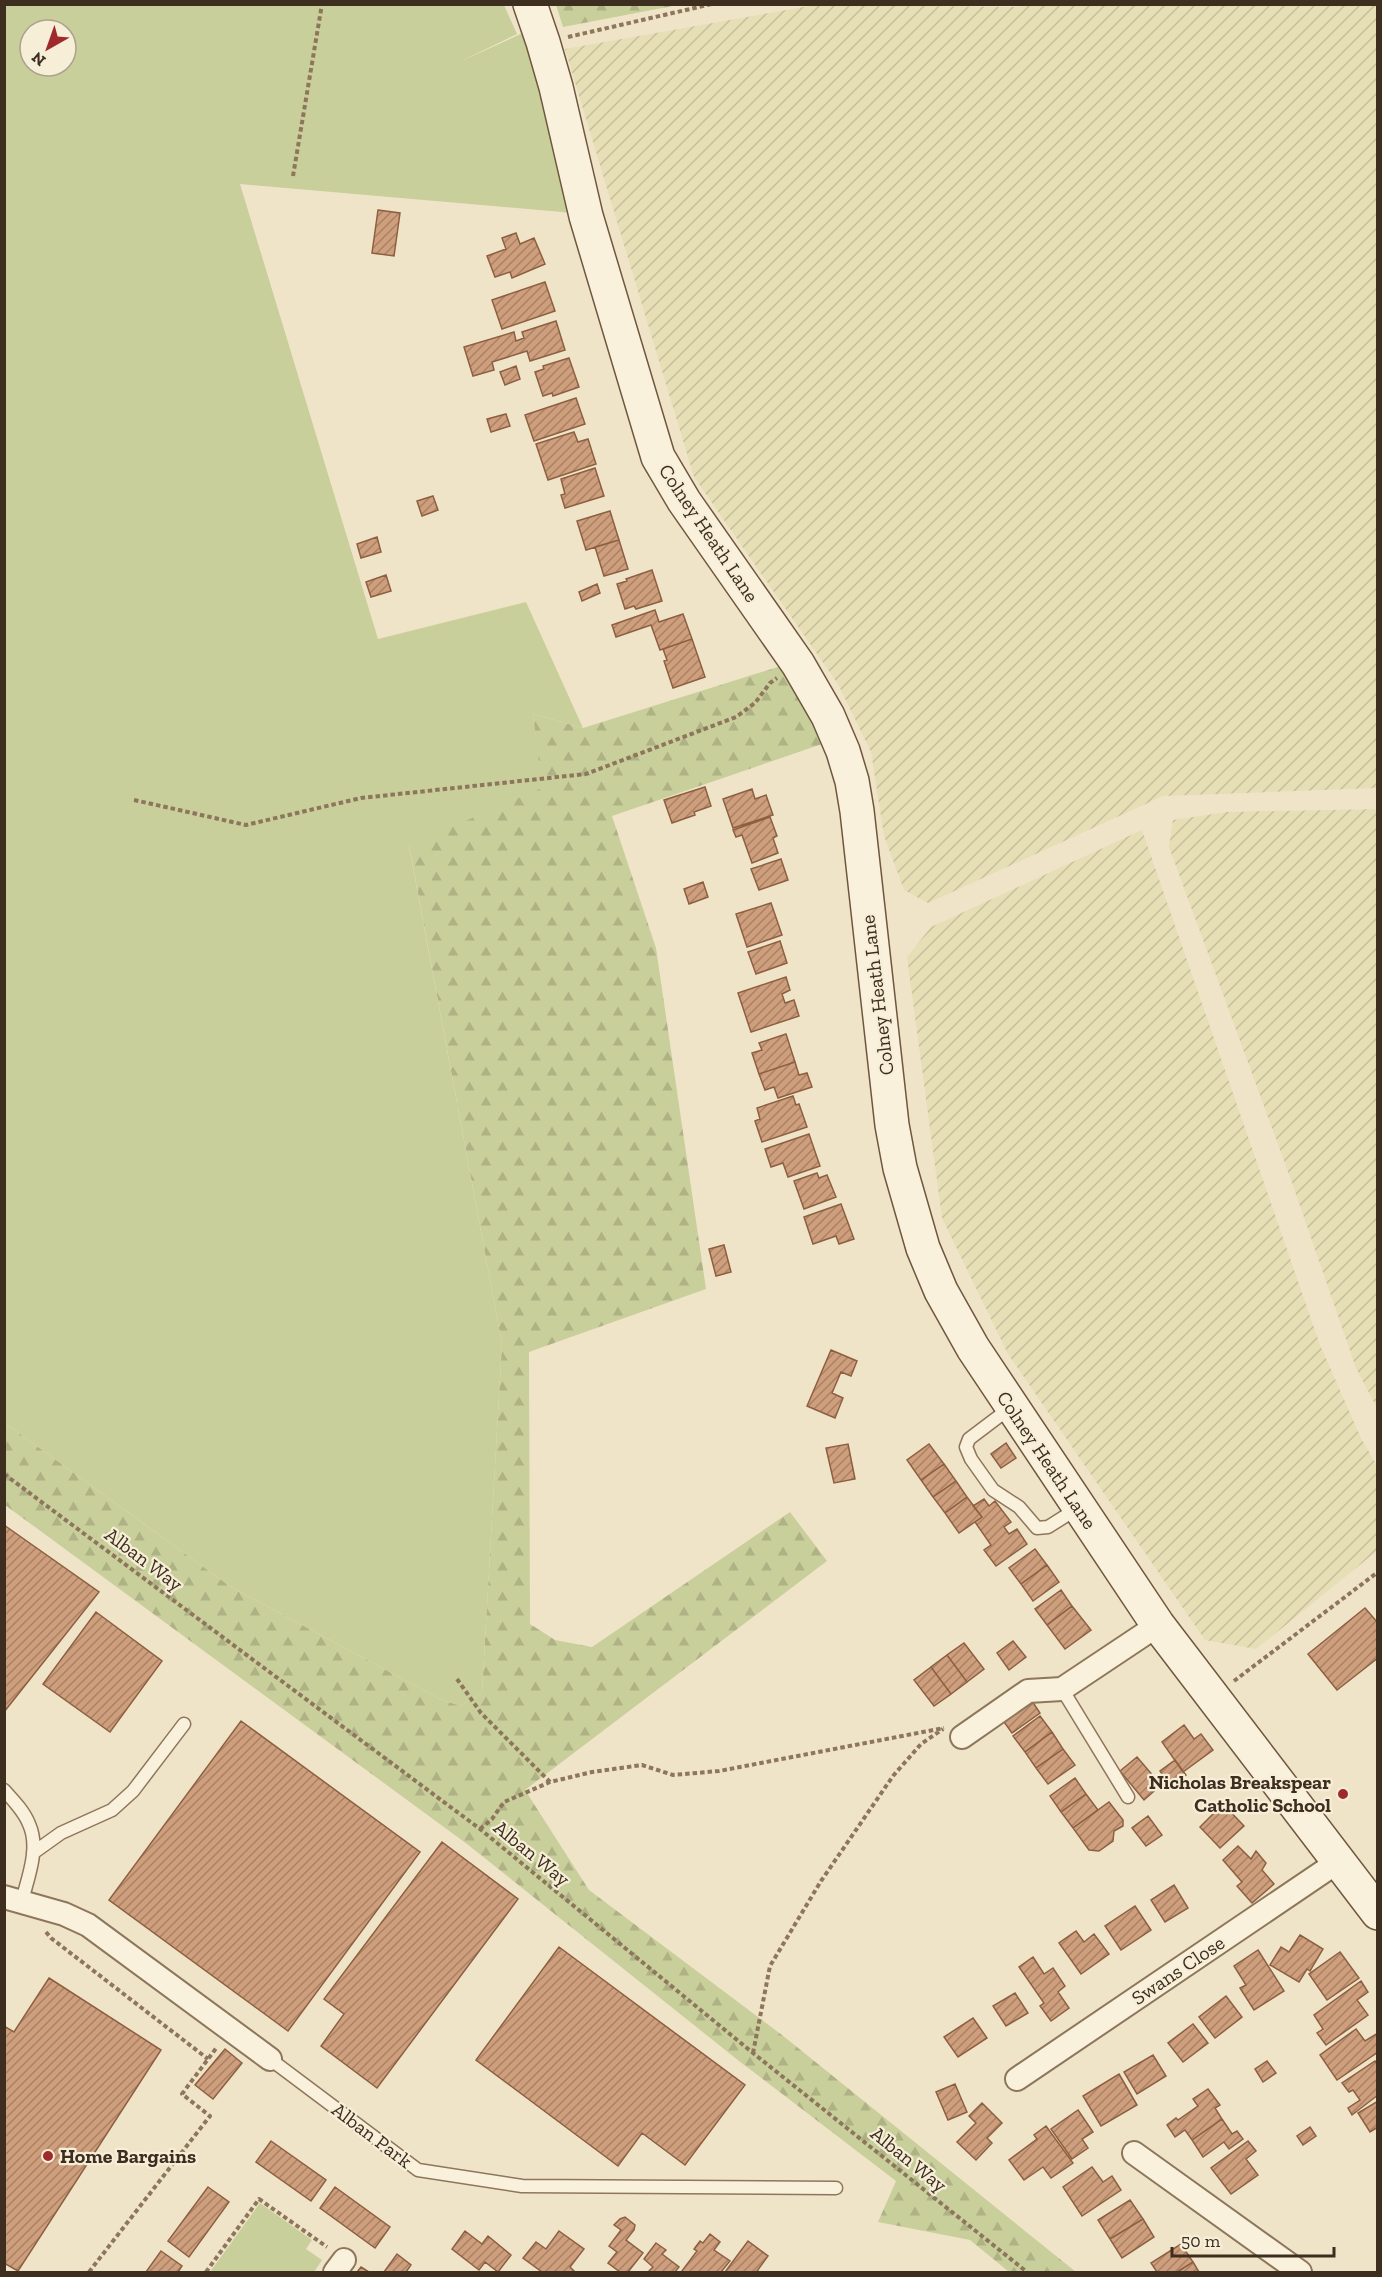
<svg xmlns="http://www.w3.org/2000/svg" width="1382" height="2277" font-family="'Zilla Slab',serif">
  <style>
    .farmland { fill: url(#farmland-furrows) }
    .green { fill: #c9cf9b; fill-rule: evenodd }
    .forest { fill: url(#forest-firs) }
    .building { fill: url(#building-hatch); stroke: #8d5f41; stroke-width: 1.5 }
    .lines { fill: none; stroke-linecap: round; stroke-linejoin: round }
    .lane-casing { stroke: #8d765c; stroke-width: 15 }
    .street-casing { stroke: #8d765c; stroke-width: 26 }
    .secondary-casing { stroke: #6f573f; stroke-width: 36 }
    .path { stroke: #8d765c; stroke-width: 4; stroke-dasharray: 4.5 3; stroke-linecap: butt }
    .lane { stroke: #faf1dc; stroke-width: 12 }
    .street { stroke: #faf1dc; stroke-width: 22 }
    .secondary { stroke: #faf1dc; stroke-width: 33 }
    .poi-dot { fill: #9e2a2b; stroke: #f7eed8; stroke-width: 2 }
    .labels { text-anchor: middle; stroke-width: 4.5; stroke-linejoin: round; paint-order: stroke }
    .street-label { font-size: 20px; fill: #3d2e20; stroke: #f7eed8 }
    .poi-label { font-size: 20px; font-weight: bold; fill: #3d2e20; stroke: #f7eed8; text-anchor: end }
  </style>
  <defs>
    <pattern id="farmland-furrows" width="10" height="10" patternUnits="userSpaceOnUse" patternTransform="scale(1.5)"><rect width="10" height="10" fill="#e6deb5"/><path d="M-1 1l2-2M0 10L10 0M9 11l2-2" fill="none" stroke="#c6bf9b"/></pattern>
    <pattern id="forest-firs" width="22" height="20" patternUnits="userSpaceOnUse" patternTransform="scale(1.5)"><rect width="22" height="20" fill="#c9cf9b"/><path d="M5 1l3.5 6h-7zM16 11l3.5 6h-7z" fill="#aeb285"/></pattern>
    <pattern id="building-hatch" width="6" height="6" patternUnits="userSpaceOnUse" patternTransform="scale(1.5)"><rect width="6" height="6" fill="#cf9f7d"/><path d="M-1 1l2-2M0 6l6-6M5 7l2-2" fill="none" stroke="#a98266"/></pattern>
  </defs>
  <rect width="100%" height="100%" fill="#f0e4c8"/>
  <path class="farmland" d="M 1046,4 L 1377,6 L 1377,788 L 1163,796 L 928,903 L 904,890 L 884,836 L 871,752 L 838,684 L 694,477 L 565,49 L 815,5 L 1016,7 Z
    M 1377,809 L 1378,809 L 1377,1408 L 1356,1368 L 1290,1177 L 1169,847 L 1173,820 L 1227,812 Z
    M 1142,830 L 1320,1345 L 1361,1438 L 1377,1466 L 1377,1551 L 1256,1649 L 1205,1640 L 1008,1354 L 942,1218 L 907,957 L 931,927 Z"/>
  <path class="green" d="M 5,5 L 504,5 L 517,34 L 459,62 L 523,33 L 573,213 L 240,184 L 378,639 L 526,602 L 583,728 L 533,714 L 543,788 L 409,846 L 502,1344 L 482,1693 L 460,1706 L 440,1699 L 231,1587 L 5,1423 ZM 30,30 L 66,30 L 66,66 L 30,66 Z
    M 260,2203 L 312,2240 L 306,2249 L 322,2260 L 314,2272 L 210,2272 Z"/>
  <path class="forest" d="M 556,5 L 556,4 L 678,5 L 563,27 Z
    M 784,665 L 825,743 L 612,816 L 656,948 L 706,1289 L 529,1352 L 530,1624 L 555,1640 L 592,1647 L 790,1512 L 827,1561 L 525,1790 L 589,1890 L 782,2035 L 1076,2272 L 1009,2272 L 970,2240 L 878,2222 L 896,2181 L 739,2061 L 467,1844 L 5,1505 L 5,1423 L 231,1587 L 440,1699 L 460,1706 L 482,1693 L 502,1344 L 409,845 L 542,788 L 533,714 L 583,728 Z"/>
  <path class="building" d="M 378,210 L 400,213 L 394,256 L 372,253 Z
    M 516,233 L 520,244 L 534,238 L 545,264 L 512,278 L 510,272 L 495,277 L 487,256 L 506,249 L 502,238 Z
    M 545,282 L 555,311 L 502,329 L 492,300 Z
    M 556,321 L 565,350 L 530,361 L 527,351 L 492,362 L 494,370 L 473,376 L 464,347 L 514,332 L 516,341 L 524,338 L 522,332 Z
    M 569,358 L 579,387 L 553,396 L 552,393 L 543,396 L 535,372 L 544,369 L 543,366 Z
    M 516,366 L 520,379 L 505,385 L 500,372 Z
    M 576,398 L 585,424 L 534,441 L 525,415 Z
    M 506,414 L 510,426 L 491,432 L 487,419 Z
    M 574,432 L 578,442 L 588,439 L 596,464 L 548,480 L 536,444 Z
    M 595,468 L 604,496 L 565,508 L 561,495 L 565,494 L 561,479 Z
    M 433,496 L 438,510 L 422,516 L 417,501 Z
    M 610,511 L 619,540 L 586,550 L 577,521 Z
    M 377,537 L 381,552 L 361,558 L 357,544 Z
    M 619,540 L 628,569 L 604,576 L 595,547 Z
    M 652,570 L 662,601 L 636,609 L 634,606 L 625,609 L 617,584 L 627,581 L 626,579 Z
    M 386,575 L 391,591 L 371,597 L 366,582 Z
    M 597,584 L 600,593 L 582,601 L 579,592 Z
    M 655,610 L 659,622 L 683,614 L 692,639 L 660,650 L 651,625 L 616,637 L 612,625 Z
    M 692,639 L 705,677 L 673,688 L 664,661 L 667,660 L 663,649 Z
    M 705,787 L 711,806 L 694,812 L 695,815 L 672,823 L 664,800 Z
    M 752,789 L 755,799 L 766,795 L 773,815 L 733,828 L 723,799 Z
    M 770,817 L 777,836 L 773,838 L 778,853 L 752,863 L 742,835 L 736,837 L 733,830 Z
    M 781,859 L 788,880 L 759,890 L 751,869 Z
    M 703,882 L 708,897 L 689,904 L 684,889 Z
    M 771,903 L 782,935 L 747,947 L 736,914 Z
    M 780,941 L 787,963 L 756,974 L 748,952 Z
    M 786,977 L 790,990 L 782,994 L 785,1003 L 794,1000 L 799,1016 L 751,1032 L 738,993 Z
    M 786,1034 L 795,1062 L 759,1074 L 752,1053 L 762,1050 L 759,1043 Z
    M 795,1062 L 799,1075 L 807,1073 L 812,1087 L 778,1098 L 774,1087 L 765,1090 L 759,1074 Z
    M 793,1096 L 796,1105 L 799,1104 L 807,1127 L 762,1142 L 755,1121 L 760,1119 L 757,1108 Z
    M 809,1134 L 820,1166 L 788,1177 L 783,1163 L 771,1167 L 765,1149 Z
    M 817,1173 L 819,1178 L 827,1175 L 836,1197 L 804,1209 L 794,1181 Z
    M 841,1204 L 854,1239 L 839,1244 L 836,1236 L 813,1244 L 804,1217 Z
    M 724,1245 L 731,1272 L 716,1276 L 709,1249 Z
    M 831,1350 L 857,1361 L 851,1376 L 841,1372 L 832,1393 L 843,1398 L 835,1418 L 807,1406 Z
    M 1006,1443 L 1016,1458 L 1001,1468 L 991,1454 Z
    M 848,1444 L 855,1479 L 834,1483 L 826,1448 Z
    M 929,1444 L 944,1464 L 921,1480 L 907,1460 Z
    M 944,1464 L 956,1481 L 933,1497 L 921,1480 Z
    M 956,1481 L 967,1497 L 945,1513 L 933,1497 Z
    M 967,1497 L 982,1517 L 959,1533 L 945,1513 Z
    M 984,1499 L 989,1506 L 995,1501 L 1011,1522 L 1004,1527 L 1009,1534 L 1017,1529 L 1027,1544 L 996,1566 L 984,1550 L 991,1545 L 975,1522 L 982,1517 L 973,1506 Z
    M 4,1525 L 99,1592 L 4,1712 Z
    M 1035,1549 L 1047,1565 L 1021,1584 L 1009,1568 Z
    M 1047,1565 L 1059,1582 L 1033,1601 L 1021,1584 Z
    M 1061,1590 L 1072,1606 L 1047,1625 L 1035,1609 Z
    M 1072,1606 L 1091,1630 L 1065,1649 L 1047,1625 Z
    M 1365,1608 L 1378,1623 L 1378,1658 L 1337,1690 L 1308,1654 Z
    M 96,1612 L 162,1661 L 110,1732 L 43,1684 Z
    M 1013,1641 L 1026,1657 L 1009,1670 L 997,1653 Z
    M 964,1643 L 984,1669 L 967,1682 L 947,1655 Z
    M 947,1655 L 967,1682 L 951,1694 L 931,1667 Z
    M 931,1667 L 951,1694 L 934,1706 L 914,1680 Z
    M 1028,1695 L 1040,1713 L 1012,1733 L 999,1715 Z
    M 1040,1716 L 1052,1732 L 1025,1752 L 1013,1736 Z
    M 241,1721 L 420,1852 L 288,2031 L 109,1900 Z
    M 1184,1725 L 1194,1739 L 1201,1734 L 1213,1750 L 1183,1772 L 1162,1742 Z
    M 1052,1732 L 1063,1749 L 1036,1768 L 1025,1752 Z
    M 1063,1749 L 1075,1765 L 1048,1784 L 1036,1768 Z
    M 1137,1757 L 1161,1785 L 1144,1800 L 1120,1771 Z
    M 1175,1760 L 1186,1775 L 1170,1786 L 1160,1771 Z
    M 1075,1778 L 1086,1794 L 1061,1812 L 1050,1796 Z
    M 1086,1794 L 1098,1810 L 1073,1828 L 1061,1812 Z
    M 1109,1802 L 1123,1820 L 1123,1826 L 1114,1831 L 1113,1841 L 1099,1851 L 1089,1850 L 1073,1828 Z
    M 1223,1804 L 1244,1826 L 1220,1848 L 1200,1827 Z
    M 1148,1816 L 1162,1835 L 1146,1846 L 1132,1828 Z
    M 442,1842 L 518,1899 L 377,2088 L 321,2046 L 344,2014 L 324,1999 Z
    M 1238,1846 L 1251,1859 L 1256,1851 L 1266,1863 L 1262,1870 L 1274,1884 L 1252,1903 L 1237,1886 L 1242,1882 L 1223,1860 Z
    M 1174,1885 L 1188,1908 L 1165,1922 L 1151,1900 Z
    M 1135,1906 L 1151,1930 L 1121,1950 L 1105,1926 Z
    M 1076,1931 L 1084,1942 L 1094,1934 L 1109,1954 L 1081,1974 L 1059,1943 Z
    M 1300,1935 L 1323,1949 L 1310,1971 L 1307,1969 L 1299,1982 L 1270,1965 L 1281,1947 L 1289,1952 Z
    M 559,1947 L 745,2085 L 685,2165 L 642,2133 L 618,2166 L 476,2060 Z
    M 1258,1950 L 1284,1991 L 1254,2010 L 1240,1988 L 1246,1985 L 1234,1966 Z
    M 1340,1952 L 1359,1978 L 1327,2000 L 1309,1974 Z
    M 1033,1957 L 1044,1974 L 1053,1968 L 1065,1986 L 1058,1992 L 1069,2008 L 1051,2021 L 1040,2006 L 1044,2003 L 1019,1967 Z
    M 49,1978 L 161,2050 L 18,2271 L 4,2263 L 4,2026 L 14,2032 Z
    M 1361,1981 L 1368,1992 L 1357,2000 L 1368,2015 L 1326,2045 L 1317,2033 L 1323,2029 L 1314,2015 Z
    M 1015,1993 L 1028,2013 L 1006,2026 L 993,2006 Z
    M 1226,1996 L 1242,2017 L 1215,2038 L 1199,2017 Z
    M 973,2018 L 987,2038 L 958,2057 L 944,2037 Z
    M 1193,2024 L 1208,2043 L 1183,2062 L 1168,2043 Z
    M 1356,2029 L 1365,2041 L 1378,2033 L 1378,2052 L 1337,2080 L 1320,2055 Z
    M 225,2049 L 242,2063 L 213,2099 L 195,2085 Z
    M 1153,2055 L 1166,2076 L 1137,2094 L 1124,2072 Z
    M 1267,2061 L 1276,2073 L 1263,2082 L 1255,2069 Z
    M 1375,2061 L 1378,2065 L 1378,2095 L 1352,2115 L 1348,2108 L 1360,2100 L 1353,2090 L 1349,2092 L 1342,2083 Z
    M 1119,2074 L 1137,2105 L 1101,2126 L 1083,2096 Z
    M 955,2084 L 967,2112 L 948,2120 L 936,2092 Z
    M 1208,2089 L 1220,2105 L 1215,2108 L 1222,2119 L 1192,2140 L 1185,2130 L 1175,2137 L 1167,2125 L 1176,2118 L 1178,2120 L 1198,2106 L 1193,2099 Z
    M 1378,2101 L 1378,2127 L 1370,2132 L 1358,2113 Z
    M 982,2103 L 1002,2123 L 987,2138 L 992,2143 L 976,2160 L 957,2142 L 976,2123 L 969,2116 Z
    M 1078,2110 L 1093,2132 L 1082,2139 L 1088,2148 L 1072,2159 L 1051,2129 Z
    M 1222,2119 L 1232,2134 L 1237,2131 L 1243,2139 L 1229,2149 L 1224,2142 L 1203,2157 L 1192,2140 Z
    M 1046,2126 L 1073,2163 L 1051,2178 L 1043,2167 L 1024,2180 L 1009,2160 L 1037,2139 L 1034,2135 Z
    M 1310,2127 L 1316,2136 L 1303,2145 L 1297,2136 Z
    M 271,2141 L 326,2180 L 311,2201 L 256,2162 Z
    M 1248,2141 L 1256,2151 L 1246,2159 L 1258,2175 L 1231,2194 L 1211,2168 Z
    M 1092,2167 L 1103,2182 L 1112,2176 L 1121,2190 L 1082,2216 L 1063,2187 Z
    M 208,2187 L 229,2202 L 189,2257 L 168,2241 Z
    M 335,2187 L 390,2227 L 375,2248 L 320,2208 Z
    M 1130,2200 L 1143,2219 L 1110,2239 L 1098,2220 Z
    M 625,2217 L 635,2225 L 634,2230 L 626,2240 L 643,2253 L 628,2272 L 620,2272 L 608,2263 L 617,2252 L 609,2246 L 621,2230 L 614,2225 L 620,2219 Z
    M 1143,2219 L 1154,2237 L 1122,2258 L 1110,2239 Z
    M 465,2231 L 482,2244 L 488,2236 L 511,2255 L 498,2272 L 485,2262 L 479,2270 L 452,2249 Z
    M 559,2231 L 584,2249 L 570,2267 L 575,2272 L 542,2272 L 523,2258 L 536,2242 L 546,2249 Z
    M 710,2234 L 720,2242 L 714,2250 L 730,2261 L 721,2272 L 683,2272 L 682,2271 L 697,2251 L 694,2249 L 700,2241 L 703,2243 Z
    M 748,2241 L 768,2256 L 757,2271 L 760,2272 L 725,2272 Z
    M 656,2243 L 666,2250 L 662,2254 L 679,2267 L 675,2272 L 648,2272 L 653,2267 L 644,2259 Z
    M 1181,2244 L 1193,2262 L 1177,2272 L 1157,2272 L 1151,2263 Z
    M 161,2251 L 182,2266 L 178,2272 L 146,2272 Z
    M 397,2254 L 411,2265 L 406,2272 L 384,2272 Z
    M 1193,2262 L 1199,2272 L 1177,2272 Z
    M 361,2267 L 369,2272 L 357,2272 Z"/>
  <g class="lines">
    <g class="lane-casing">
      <path id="lane" d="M 1010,1408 L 969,1439 L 966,1447 L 971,1459 L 993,1490 L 1019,1507 L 1037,1528 L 1048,1527 L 1078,1508
        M 1062,1689 L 1128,1797
        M 4,1790 C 13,1800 24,1811 29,1824 C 40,1848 28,1877 22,1901
        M 33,1853 L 61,1833 L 112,1810 L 133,1791 L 184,1724
        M 270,2059 L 418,2170 L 522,2186 L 836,2188"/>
    </g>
    <g class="street-casing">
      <path id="street" d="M 962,1737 L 1028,1691 L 1062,1689 L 1158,1625
        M 4,1897 L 64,1914 L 88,1925 L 270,2059
        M 1017,2079 L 1339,1861
        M 1134,2153 L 1300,2272
        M 335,2272 L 344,2260"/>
    </g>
    <g class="secondary-casing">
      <path id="secondary" d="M 530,4 L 543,42 L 556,87 L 586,216 L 658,457 L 684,501 L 798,664 L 828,716 L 843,751 L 852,781 L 857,811 L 892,1125 L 900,1168 L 923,1248 L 941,1291 L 973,1348 L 1158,1625 L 1378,1913"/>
    </g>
    <path class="path" d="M 568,37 L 712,4
      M 293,176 L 322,4
      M 134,800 L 246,825 L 361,798 L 586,774 L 736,717 L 755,703 L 770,683 L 777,678
      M 4,1474 L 480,1829 L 753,2053 L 1027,2272
      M 457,1679 L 481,1713 L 550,1782
      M 1234,1681 L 1378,1572
      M 480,1829 L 492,1819 L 504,1802 L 550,1782 L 592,1772 L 642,1765 L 673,1775 L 719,1771 L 944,1728
      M 46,1932 L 51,1938 L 208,2059
      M 753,2053 L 770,1966 L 821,1881 L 893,1776 L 921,1744 L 943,1729
      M 89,2272 L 210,2116 L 182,2094 L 217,2047
      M 206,2272 L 259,2199 L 327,2247"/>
    <use href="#lane" class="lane"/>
    <use href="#street" class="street"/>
    <use href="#secondary" class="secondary"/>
  </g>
  <g class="poi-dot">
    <circle cx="1343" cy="1794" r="6"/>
    <circle cx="48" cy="2156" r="6"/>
  </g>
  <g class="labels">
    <g class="street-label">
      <text transform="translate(709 533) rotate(56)" y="7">Colney Heath Lane</text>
      <text transform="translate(877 995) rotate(-97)" y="7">Colney Heath Lane</text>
      <text transform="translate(1047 1460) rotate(56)" y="7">Colney Heath Lane</text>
      <text transform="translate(144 1559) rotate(37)" y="7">Alban Way</text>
      <text transform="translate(532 1853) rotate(39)" y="7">Alban Way</text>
      <text transform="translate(1178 1970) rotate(-34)" y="7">Swans Close</text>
      <text transform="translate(372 2135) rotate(37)" y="7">Alban Park</text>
      <text transform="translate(909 2159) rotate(39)" y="7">Alban Way</text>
    </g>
    <g class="poi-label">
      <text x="1331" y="1789">Nicholas Breakspear<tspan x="1331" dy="23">Catholic School</tspan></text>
      <text x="60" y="2163" text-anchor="start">Home Bargains</text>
    </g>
  </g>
  <rect width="1382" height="2277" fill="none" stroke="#3d2e20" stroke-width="12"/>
  <g transform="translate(48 48) rotate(220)"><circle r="28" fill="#f7eed8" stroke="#ada18e" stroke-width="1.5"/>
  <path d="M0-4.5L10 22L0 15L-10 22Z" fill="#9e2a2b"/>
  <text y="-9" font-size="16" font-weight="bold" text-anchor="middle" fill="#3d2e20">N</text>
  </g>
  <path d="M1172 2247v9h162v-9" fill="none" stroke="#3d2e20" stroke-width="3"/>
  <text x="1181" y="2247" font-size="18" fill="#3d2e20" stroke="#f7eed8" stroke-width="4.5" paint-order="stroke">50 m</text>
</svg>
